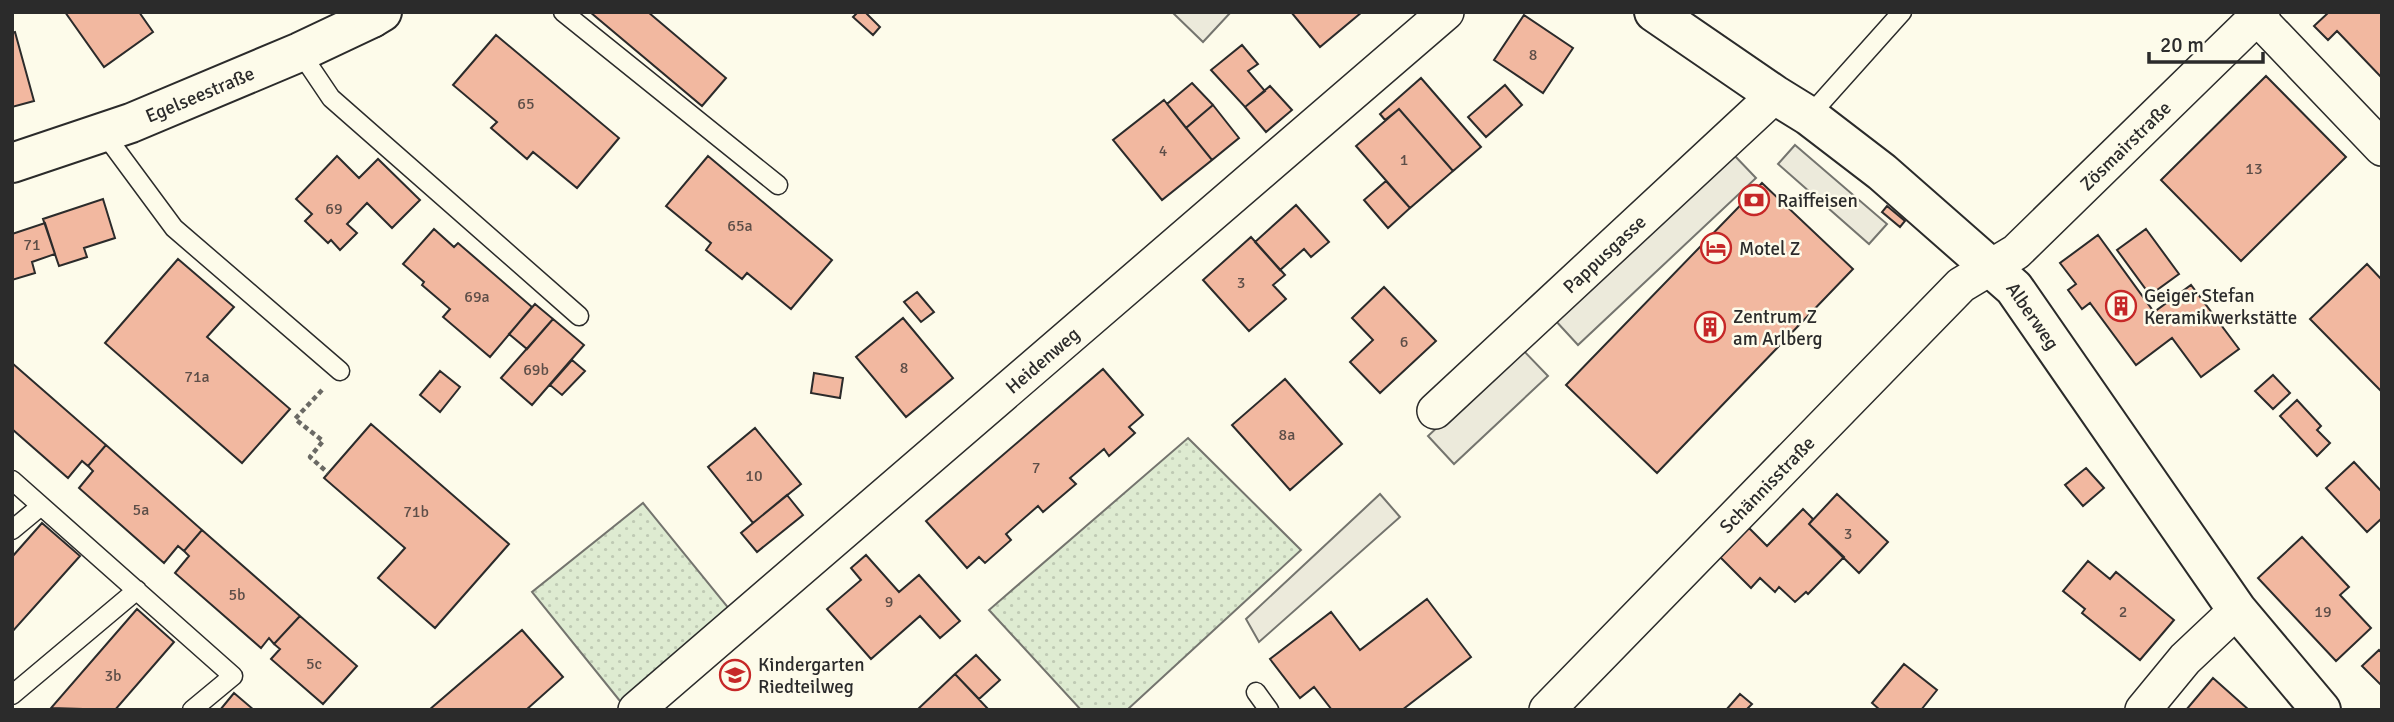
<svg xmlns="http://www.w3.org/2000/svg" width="2394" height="722" font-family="Signika,sans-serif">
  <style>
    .grass { fill: url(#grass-dots); stroke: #74746e; stroke-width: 2 }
    .parking { fill: #eceadb; stroke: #74746e; stroke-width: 2 }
    .building { fill: #f2b8a0; stroke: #2b2b2b; stroke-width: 2 }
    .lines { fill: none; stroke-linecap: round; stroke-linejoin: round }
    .service-casing { stroke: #2b2b2b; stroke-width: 21 }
    .minor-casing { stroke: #2b2b2b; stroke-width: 38 }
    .tertiary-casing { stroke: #2b2b2b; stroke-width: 42 }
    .secondary-casing { stroke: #2b2b2b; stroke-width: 42 }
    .path { stroke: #6a6964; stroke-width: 4.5; stroke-dasharray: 5 3.5; stroke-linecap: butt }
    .service { stroke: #fdfbea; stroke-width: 18 }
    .minor { stroke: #fdfbea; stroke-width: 35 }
    .tertiary { stroke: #fdfbea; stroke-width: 38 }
    .secondary { stroke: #fdfbea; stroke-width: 38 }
    .labels { text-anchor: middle; stroke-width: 5; stroke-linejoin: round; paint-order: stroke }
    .number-label { font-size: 16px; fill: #5d4e48 }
    .street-label { font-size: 19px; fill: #2b2b2b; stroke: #fdfbea }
    .poi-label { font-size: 19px; fill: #2b2b2b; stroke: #fdfbea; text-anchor: start }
  </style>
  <defs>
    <pattern id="grass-dots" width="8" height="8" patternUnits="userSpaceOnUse" patternTransform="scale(1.75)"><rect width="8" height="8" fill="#deebd1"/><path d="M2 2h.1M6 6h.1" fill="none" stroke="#bfcab4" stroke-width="1.8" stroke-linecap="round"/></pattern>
  </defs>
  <rect width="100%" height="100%" fill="#fdfbea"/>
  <path class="grass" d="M 1188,438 L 1301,550 L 1127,710 L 1081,710 L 989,610 Z
    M 643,503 L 735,616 L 624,706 L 532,592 Z"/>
  <path class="parking" d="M 1172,12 L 1231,12 L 1203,42 Z
    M 1795,145 L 1887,224 L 1869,244 L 1778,164 Z
    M 1733,154 L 1756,178 L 1578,345 L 1554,319 Z
    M 1522,349 L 1548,376 L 1454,464 L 1428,436 Z
    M 1380,494 L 1400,517 L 1259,642 L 1246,619 Z"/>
  <path class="building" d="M 65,12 L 139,12 L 153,32 L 104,67 Z
    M 590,12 L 648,12 L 726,78 L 702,106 Z
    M 858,12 L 865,12 L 880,27 L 873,35 L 853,17 Z
    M 1291,12 L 1362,12 L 1320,47 Z
    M 2329,12 L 2382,12 L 2382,78 L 2337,31 L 2328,40 L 2314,26 Z
    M 1524,15 L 1573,48 L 1543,93 L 1494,60 Z
    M 15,32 L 34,101 L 12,107 L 12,33 Z
    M 496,35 L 619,138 L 577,188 L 533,152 L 527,159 L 491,128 L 497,122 L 453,85 Z
    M 1242,45 L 1258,64 L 1248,71 L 1265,91 L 1245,107 L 1211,70 Z
    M 2266,76 L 2346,157 L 2241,261 L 2161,180 Z
    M 1421,78 L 1481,147 L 1453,171 L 1399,109 L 1385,120 L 1380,114 Z
    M 1192,83 L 1213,105 L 1186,128 L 1167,104 Z
    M 1505,85 L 1522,105 L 1486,137 L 1468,117 Z
    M 1270,86 L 1292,110 L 1266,132 L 1245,107 Z
    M 1164,100 L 1212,160 L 1162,200 L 1113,140 Z
    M 1213,105 L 1239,138 L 1212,160 L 1186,128 Z
    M 1399,109 L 1453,171 L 1410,208 L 1356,146 Z
    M 337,156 L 359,178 L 378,159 L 420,200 L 392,228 L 367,203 L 347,224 L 357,233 L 340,250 L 331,240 L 328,243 L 305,221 L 312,214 L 296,199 Z
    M 708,156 L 832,260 L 791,309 L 747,273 L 742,279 L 706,250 L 711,243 L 666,206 Z
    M 1386,181 L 1410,208 L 1388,228 L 1364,200 Z
    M 1762,183 L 1853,269 L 1657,473 L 1566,385 Z
    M 103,199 L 115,238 L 84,248 L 87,257 L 59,266 L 43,219 Z
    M 1296,205 L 1329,242 L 1311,257 L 1304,249 L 1280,270 L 1255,242 Z
    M 1887,206 L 1905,221 L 1900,227 L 1882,212 Z
    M 45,223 L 55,254 L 32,262 L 35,273 L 12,280 L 12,234 Z
    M 434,229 L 454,247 L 458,243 L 532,307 L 490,357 L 443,317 L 450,309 L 422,285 L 424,282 L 403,264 Z
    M 2146,229 L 2179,274 L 2150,295 L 2117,250 Z
    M 2098,235 L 2154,312 L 2191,285 L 2239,349 L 2201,377 L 2172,338 L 2136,365 L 2090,303 L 2082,309 L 2068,290 L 2076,284 L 2060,263 Z
    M 1251,237 L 1285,275 L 1273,285 L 1286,299 L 1249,331 L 1203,280 Z
    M 178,259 L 234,307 L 207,337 L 290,409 L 242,463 L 105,343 Z
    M 2367,264 L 2382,280 L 2382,392 L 2310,319 Z
    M 1384,287 L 1436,341 L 1380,393 L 1350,362 L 1373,340 L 1352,318 Z
    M 917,292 L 934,312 L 921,322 L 904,302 Z
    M 535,304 L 553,319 L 527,349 L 509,334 Z
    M 903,318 L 953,378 L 906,417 L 856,357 Z
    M 553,319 L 584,345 L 532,405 L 501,378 Z
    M 572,360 L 585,371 L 562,395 L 550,385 Z
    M 12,363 L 106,445 L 88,466 L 82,461 L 68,478 L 12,429 Z
    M 1103,369 L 1143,415 L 1129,427 L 1135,433 L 1109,456 L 1104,449 L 1070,478 L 1076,484 L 1043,512 L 1038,506 L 1006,534 L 1011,540 L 985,563 L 979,557 L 967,568 L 926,521 Z
    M 440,371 L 460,387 L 440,412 L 420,395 Z
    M 814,373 L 843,378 L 840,398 L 811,393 Z
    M 2273,375 L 2290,393 L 2273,409 L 2255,391 Z
    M 1285,379 L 1342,444 L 1290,490 L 1232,425 Z
    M 2297,400 L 2321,426 L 2317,430 L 2330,443 L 2317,456 L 2280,416 Z
    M 371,424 L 509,544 L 435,628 L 378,578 L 405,548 L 324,478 Z
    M 755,428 L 801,484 L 753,523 L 708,467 Z
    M 106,445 L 202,530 L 184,551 L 178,546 L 164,563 L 79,488 L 93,471 L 88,466 Z
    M 2354,462 L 2382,492 L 2382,518 L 2367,532 L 2326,488 Z
    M 2086,468 L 2104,488 L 2083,506 L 2065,485 Z
    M 1837,494 L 1888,542 L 1859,573 L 1809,524 Z
    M 787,495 L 803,515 L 757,552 L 741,533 Z
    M 1803,509 L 1813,519 L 1809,524 L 1844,557 L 1808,594 L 1806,592 L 1795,602 L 1779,587 L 1775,592 L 1760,578 L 1751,588 L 1720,557 L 1749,528 L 1767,546 Z
    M 42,523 L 80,556 L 12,632 L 12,557 Z
    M 202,530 L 300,616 L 274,644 L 269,638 L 261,648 L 175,573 L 189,556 L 184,551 Z
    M 2302,537 L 2349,587 L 2340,595 L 2371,628 L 2336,661 L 2258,578 Z
    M 866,555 L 899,592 L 919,575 L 960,621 L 940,638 L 920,616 L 871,659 L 827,609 L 861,580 L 851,568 Z
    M 2088,561 L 2110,579 L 2116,572 L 2174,620 L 2140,660 L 2082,613 L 2085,609 L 2063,591 Z
    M 1427,599 L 1471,657 L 1402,710 L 1332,710 L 1314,687 L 1300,698 L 1270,659 L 1331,612 L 1360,650 Z
    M 137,609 L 174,642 L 115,710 L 51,708 Z
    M 300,616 L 357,666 L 323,704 L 271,659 L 280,649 L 274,644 Z
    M 522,630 L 563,677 L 526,710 L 429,710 Z
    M 2379,650 L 2382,653 L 2381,685 L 2362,666 Z
    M 976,655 L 1000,680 L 979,699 L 955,674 Z
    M 1904,664 L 1937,690 L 1921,710 L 1880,710 L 1872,703 Z
    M 955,674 L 989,710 L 917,710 Z
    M 2213,678 L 2249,710 L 2186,710 Z
    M 234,693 L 254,710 L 220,710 Z
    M 1740,694 L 1752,704 L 1746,710 L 1726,710 Z"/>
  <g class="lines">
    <g class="service-casing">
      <path id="service" d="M 563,12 L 778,185
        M 300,52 L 331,98 L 579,316
        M 1809,116 L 1902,12
        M 103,132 L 174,228 L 340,371
        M 12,480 L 233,676 L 192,710
        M 12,530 L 41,506
        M 1256,692 L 1269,710
        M 12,695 L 137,590"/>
    </g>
    <g class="minor-casing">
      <g id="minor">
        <path d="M 2257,17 L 2382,148"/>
        <path id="s1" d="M 1435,411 L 1775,95"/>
        <path id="s2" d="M 636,710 L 1446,12"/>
        <path id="s3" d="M 1547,710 L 1961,285 L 2016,252 L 2262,12"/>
        <path d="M 2143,710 L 2185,659 L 2237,610"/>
      </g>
    </g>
    <g class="tertiary-casing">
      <g id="tertiary">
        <path id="s4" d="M 1654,12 L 1775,95 L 1809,116 L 1882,172 L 2014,288 L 2237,610 L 2321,710"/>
        <path id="s5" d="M 12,163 L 131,123 L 300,52 L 372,18"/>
      </g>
    </g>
    <g class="secondary-casing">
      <path id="secondary" d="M 372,18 L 382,12"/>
    </g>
    <path class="path" d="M 322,390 L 295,419 L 323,441 L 310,457 L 328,473"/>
    <use href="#service" class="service"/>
    <use href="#minor" class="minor"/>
    <use href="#tertiary" class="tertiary"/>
    <use href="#secondary" class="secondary"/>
  </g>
  <defs>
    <g id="bank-ring" transform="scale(1.575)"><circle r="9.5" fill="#fdfbea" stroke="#c62828" stroke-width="1.5"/><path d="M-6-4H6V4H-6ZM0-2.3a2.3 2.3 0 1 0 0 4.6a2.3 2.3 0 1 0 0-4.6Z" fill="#c62828"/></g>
    <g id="hotel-ring" transform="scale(1.575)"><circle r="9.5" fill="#fdfbea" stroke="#c62828" stroke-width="1.5"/><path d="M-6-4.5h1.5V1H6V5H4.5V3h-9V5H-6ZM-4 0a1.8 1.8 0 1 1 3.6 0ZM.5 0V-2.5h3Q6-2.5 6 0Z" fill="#c62828"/></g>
    <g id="building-ring" transform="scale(1.575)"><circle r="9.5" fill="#fdfbea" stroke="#c62828" stroke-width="1.5"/><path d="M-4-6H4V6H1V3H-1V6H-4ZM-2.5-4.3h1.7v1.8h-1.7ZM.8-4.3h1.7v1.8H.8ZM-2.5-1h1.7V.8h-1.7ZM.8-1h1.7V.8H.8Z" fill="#c62828"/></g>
    <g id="school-ring" transform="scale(1.575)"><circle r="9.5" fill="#fdfbea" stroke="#c62828" stroke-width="1.5"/><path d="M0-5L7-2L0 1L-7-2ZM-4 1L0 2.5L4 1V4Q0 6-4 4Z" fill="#c62828"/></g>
  </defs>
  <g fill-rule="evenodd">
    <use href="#bank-ring" x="1754" y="200"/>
    <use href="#hotel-ring" x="1716" y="248"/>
    <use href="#building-ring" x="2121" y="306"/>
    <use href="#building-ring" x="1710" y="327"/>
    <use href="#school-ring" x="735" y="675"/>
  </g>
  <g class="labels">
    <g class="number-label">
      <text x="1533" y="60">8</text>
      <text x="526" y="109">65</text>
      <text x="1163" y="156">4</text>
      <text x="1404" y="165">1</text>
      <text x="2254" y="174">13</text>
      <text x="334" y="214">69</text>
      <text x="740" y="231">65a</text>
      <text x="32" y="250">71</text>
      <text x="1241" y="288">3</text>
      <text x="477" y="302">69a</text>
      <text x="1404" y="347">6</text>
      <text x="904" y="373">8</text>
      <text x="536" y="375">69b</text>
      <text x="197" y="382">71a</text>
      <text x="1287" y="440">8a</text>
      <text x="1036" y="473">7</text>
      <text x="754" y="481">10</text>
      <text x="141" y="515">5a</text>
      <text x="416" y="517">71b</text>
      <text x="1848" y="539">3</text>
      <text x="237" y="600">5b</text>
      <text x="889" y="607">9</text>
      <text x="2123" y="617">2</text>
      <text x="2323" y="617">19</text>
      <text x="314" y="669">5c</text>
      <text x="113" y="681">3b</text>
    </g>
    <g class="street-label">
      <text dy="7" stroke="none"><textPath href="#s5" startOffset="200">Egelseestraße</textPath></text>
      <text dy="7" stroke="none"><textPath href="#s3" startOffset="810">Zösmairstraße</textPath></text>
      <text dy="7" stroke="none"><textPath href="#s1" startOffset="231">Pappusgasse</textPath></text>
      <text dy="7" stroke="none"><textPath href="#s4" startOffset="488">Alberweg</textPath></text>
      <text dy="7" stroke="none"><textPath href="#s2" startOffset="536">Heidenweg</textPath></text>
      <text dy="7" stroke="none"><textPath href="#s3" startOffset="315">Schännisstraße</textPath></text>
    </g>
    <g class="poi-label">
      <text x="1777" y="207">Raiffeisen</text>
      <text x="1739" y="255">Motel Z</text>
      <text x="2144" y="302">Geiger Stefan<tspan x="2144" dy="22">Keramikwerkstätte</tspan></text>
      <text x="1733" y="323">Zentrum Z<tspan x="1733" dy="22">am Arlberg</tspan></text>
      <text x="758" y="671">Kindergarten<tspan x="758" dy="22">Riedteilweg</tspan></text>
    </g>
  </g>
  <rect width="2394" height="722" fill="none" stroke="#2b2b2b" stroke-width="28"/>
  <path d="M2149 52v10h114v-10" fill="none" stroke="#2b2b2b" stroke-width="3.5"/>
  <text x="2160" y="52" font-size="21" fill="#2b2b2b" stroke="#fdfbea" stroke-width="5" paint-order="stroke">20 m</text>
</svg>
